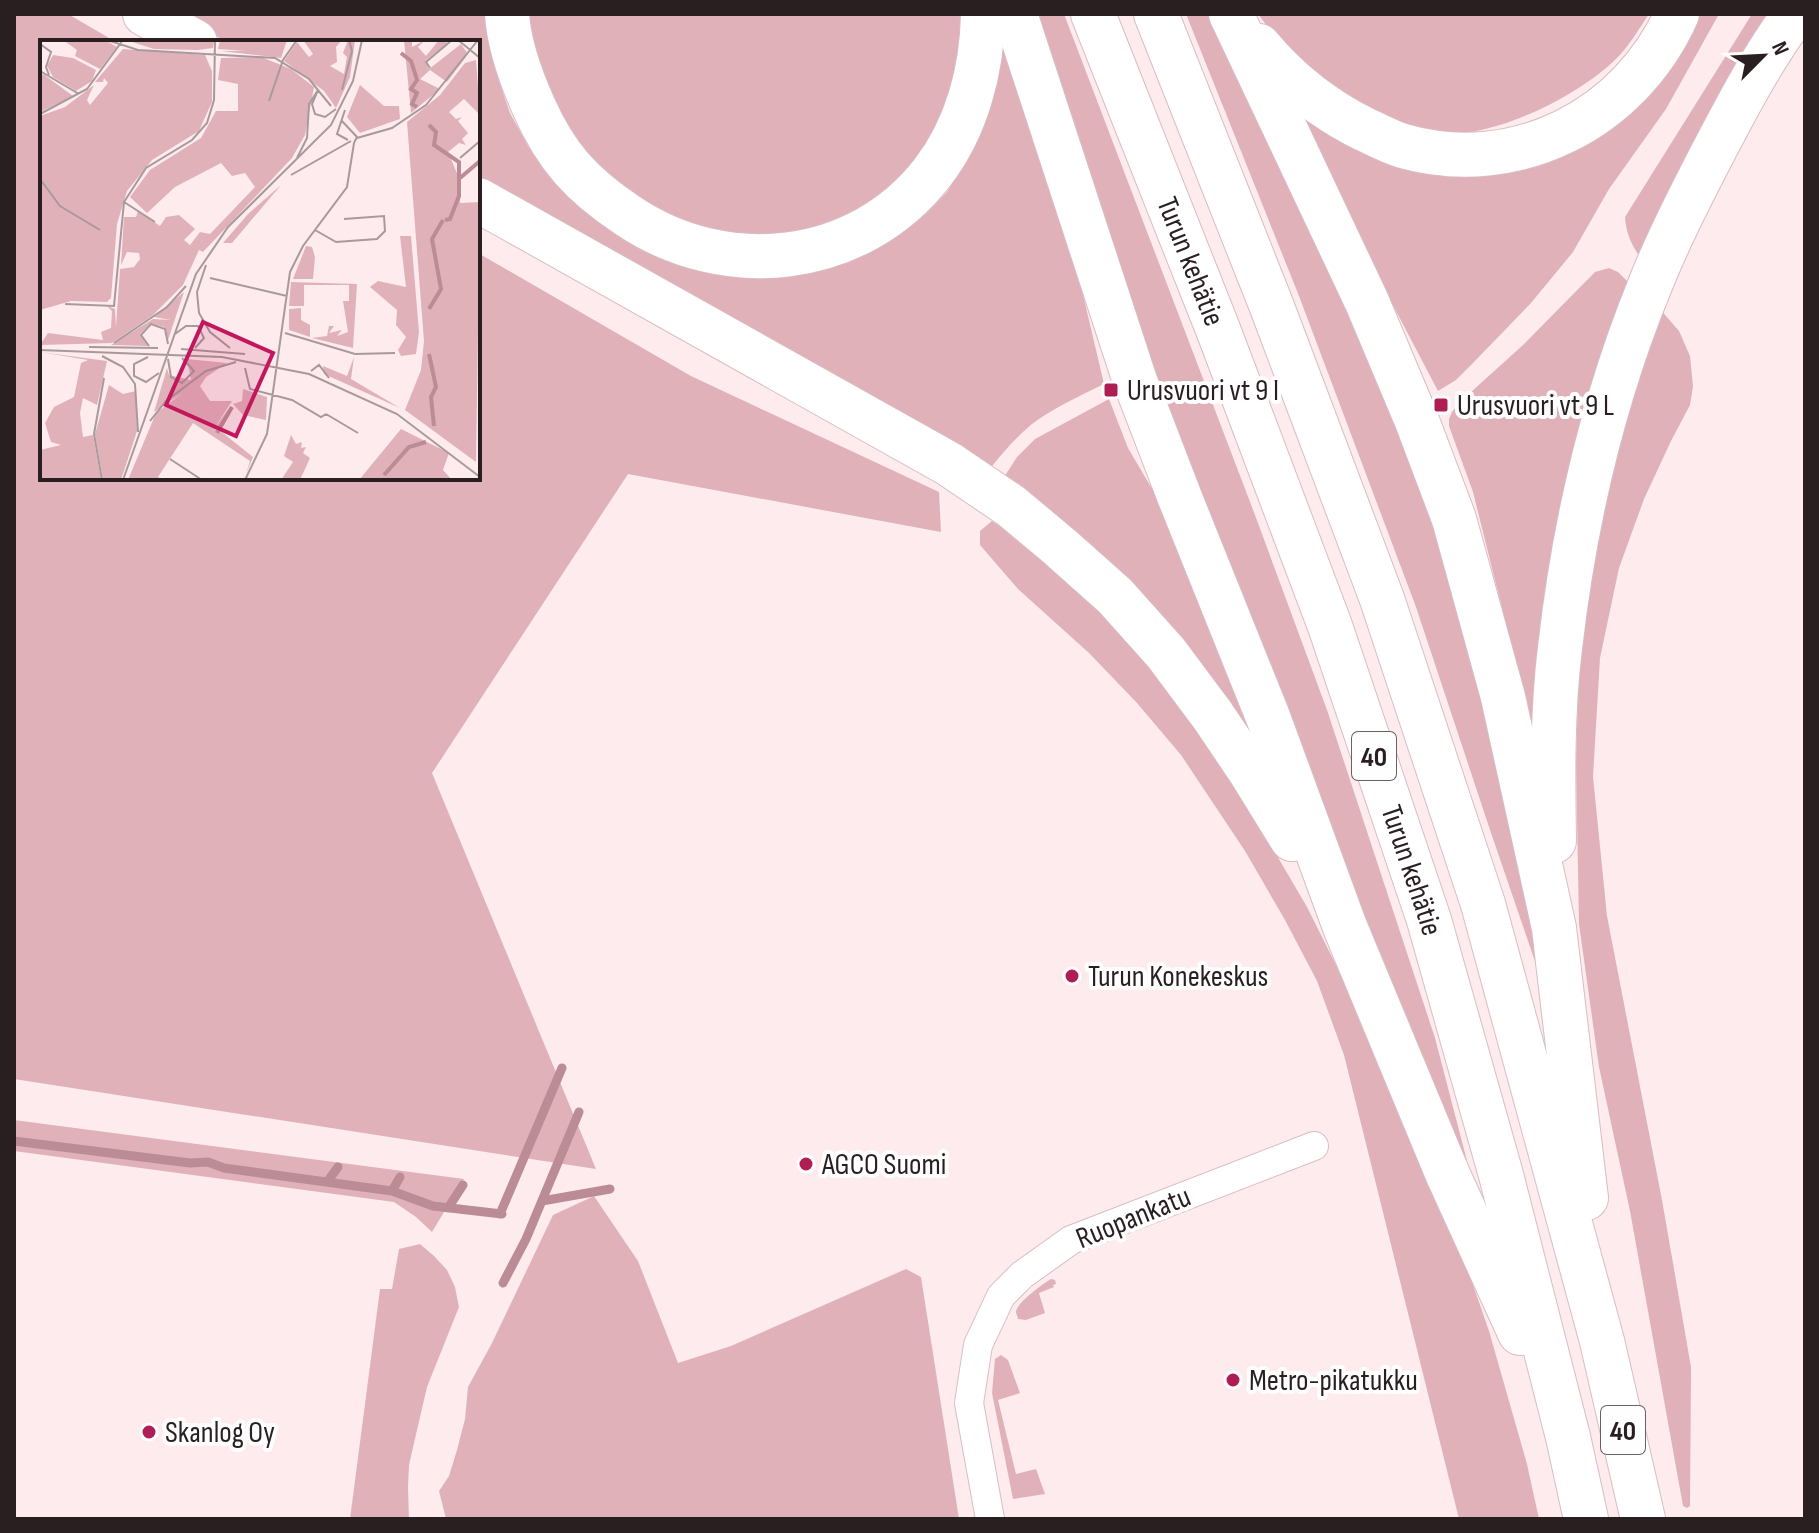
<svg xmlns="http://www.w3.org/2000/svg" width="1819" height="1533" font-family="'Sofia Sans Condensed',sans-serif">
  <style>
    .green { fill: #e1b1ba }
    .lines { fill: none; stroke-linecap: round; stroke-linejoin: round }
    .stream { stroke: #bb8c95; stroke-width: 9 }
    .street-casing { stroke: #d9bdc2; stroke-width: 30 }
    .highway-casing { stroke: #d9bdc2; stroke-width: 46 }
    .street { stroke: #fff; stroke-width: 28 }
    .highway { stroke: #fff; stroke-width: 44 }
    .poi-dot { fill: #ae1e54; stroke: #fefefe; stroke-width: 3 }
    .labels { text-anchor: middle; stroke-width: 8; stroke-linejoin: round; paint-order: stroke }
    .shield { fill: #fefefe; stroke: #696163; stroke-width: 2 }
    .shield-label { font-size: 28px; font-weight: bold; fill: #291e20 }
    .street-label { font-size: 30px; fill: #291e20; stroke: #fefefe }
    .poi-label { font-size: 30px; fill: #291e20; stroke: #fefefe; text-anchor: start }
    .inset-river { fill: none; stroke: #bb8c95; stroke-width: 4 }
    .inset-road { fill: none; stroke: #a8999c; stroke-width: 2 }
    .view { fill: #c2185b; fill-opacity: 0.15; stroke: #c2185b; stroke-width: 4 }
    .inset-edge { fill: none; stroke: #291e20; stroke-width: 4 }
  </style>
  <rect width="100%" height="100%" fill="#fdebee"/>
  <path class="green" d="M 14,14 L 68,14 L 116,42 L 42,42 L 42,478 L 478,478 L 478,253 L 691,376 L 939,492 L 941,532 L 628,474 L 432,773 L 596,1169 L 14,1079 Z
    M 177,14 L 486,14 L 499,81 L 510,113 L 528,146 L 545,169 L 601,220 L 863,252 L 896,235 L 926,214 L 947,192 L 968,156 L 983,126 L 1002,57 L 1004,19 L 1076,265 L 1104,384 C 1080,396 1053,408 1032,424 C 1015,438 1001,455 988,471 L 478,181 L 478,42 L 227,42 Z
    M 523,14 L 969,14 L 950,110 L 906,174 L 860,209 L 832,222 L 778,236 L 709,234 L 645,205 L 593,164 L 547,101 Z
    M 1032,14 L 1064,14 L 1255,515 L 1327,710 L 1435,1038 L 1467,1161 L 1464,1162 L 1415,1050 L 1183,459 Z
    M 1186,14 L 1209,14 L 1339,276 L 1432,505 L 1516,818 L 1538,970 L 1489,827 L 1416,607 L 1299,296 Z
    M 1258,14 L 1649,14 C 1639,29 1629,46 1617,58 C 1579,96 1496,137 1442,134 C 1428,133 1414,127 1401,122 C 1392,119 1382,116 1373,111 C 1333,91 1284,50 1258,14 Z
    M 1698,14 L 1719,14 L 1666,109 L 1609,189 L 1573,252 L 1531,303 L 1473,363 L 1456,380 L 1438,391 L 1282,94 L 1444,170 L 1668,69 L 1691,36 Z
    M 1752,14 L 1780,14 L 1642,260 C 1632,246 1626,234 1625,217 Z
    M 1609,268 L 1618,272 L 1630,284 L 1538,753 L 1473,492 L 1449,426 L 1449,419 L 1452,412 L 1460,402 L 1523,345 L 1595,272 Z
    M 1659,308 L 1679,331 L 1690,356 L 1693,386 L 1690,405 L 1671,441 L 1644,499 L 1619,568 L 1600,658 L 1593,777 L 1607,916 L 1662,1200 L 1691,1367 L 1690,1506 L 1687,1508 L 1683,1506 L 1630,1211 L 1599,1067 L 1579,924 L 1576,763 L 1579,656 L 1607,478 Z
    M 1109,399 L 1128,448 L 1161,504 L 1270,779 L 1001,482 L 1017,457 L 1035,439 Z
    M 992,521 L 1053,562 L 1119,628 L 1209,745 L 1269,842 L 1307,907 L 1374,1041 L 1462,1253 L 1489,1331 L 1527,1464 L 1539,1519 L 1459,1519 L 1344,1055 L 1317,981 L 1285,920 L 1245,851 L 1181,755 L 1137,703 L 1089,653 L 1018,589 L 980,545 L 980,531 Z
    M 14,1120 L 464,1179 L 432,1232 L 416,1217 L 394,1202 L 14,1151 Z
    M 594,1196 L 638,1261 L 678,1363 L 731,1346 L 906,1269 L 921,1277 L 959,1519 L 446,1519 L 439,1491 L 449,1476 L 457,1450 L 465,1419 L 468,1387 L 492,1343 L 553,1215 Z
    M 420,1244 L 434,1256 L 447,1270 L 455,1287 L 459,1307 L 427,1387 L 414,1443 L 409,1465 L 408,1487 L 409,1519 L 350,1519 L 380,1289 L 392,1289 L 399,1249 Z
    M 1051,1279 L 1055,1280 L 1056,1284 L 1053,1285 L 1054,1287 L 1039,1293 L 1045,1313 L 1026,1320 L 1018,1319 C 1018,1317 1016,1314 1016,1312 C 1017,1302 1043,1284 1051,1279 Z
    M 1001,1355 L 1008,1360 L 1020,1393 L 998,1400 L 1016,1474 L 1036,1469 L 1045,1494 L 1013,1499 L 992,1393 L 995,1359 Z"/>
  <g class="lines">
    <path class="stream" d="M 14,1141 L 190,1163 L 208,1162 L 224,1168 L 392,1191 L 433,1206 L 502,1214
      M 327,1182 L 338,1167
      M 392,1191 L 400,1177
      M 542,1201 L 610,1189
      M 448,1208 L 463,1185
      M 500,1214 L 562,1068
      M 503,1283 L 526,1239 L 579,1112"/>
    <g class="street-casing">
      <path id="street" d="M 990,1519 L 969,1403 L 978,1345 L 1001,1296 L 1022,1275 L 1071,1240 L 1314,1146"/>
    </g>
    <g class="highway-casing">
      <g id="highway">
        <path d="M 145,14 L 195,42"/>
        <path d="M 507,14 C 509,46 521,78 534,107 C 556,157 582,185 627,215 C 724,281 858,268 932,173 C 967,128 982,70 983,14"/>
        <path d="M 1015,14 L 1135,381 L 1180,498 L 1268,717 L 1345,927 L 1448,1175 L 1520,1333"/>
        <path id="s1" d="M 1093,14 L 1219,332 L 1330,626 L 1429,920 L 1501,1175 L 1568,1437 L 1586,1519"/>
        <path d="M 1156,14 L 1272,307 L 1382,599 L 1483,904 L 1602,1341 L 1643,1519"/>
        <path d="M 1231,14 L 1367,302 L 1417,421 L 1454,519 L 1503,697 L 1554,928 L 1586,1198"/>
        <path d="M 1259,46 C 1289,82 1322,108 1364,129 C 1377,135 1390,142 1403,146 C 1516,178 1630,119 1677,14"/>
        <path d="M 478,200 L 949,464 L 1011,506 L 1060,547 L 1115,596 L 1166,653 L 1213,716 L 1250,771 L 1292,839"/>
        <path d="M 1554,841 C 1553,777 1552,712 1560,648 C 1574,525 1603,400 1650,285 C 1667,242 1688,201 1709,160 C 1734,112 1763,56 1795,14"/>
      </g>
    </g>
    <use href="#street" class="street"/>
    <use href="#highway" class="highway"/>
  </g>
  <g class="poi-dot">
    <rect x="1103" y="382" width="16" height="16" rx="4"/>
    <rect x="1433" y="397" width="16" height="16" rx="4"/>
    <circle cx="1072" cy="976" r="8"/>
    <circle cx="806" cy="1164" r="8"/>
    <circle cx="1233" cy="1380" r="8"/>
    <circle cx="149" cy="1432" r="8"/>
  </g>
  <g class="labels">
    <g class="shield">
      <rect x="1352" y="732" width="44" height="48" rx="6"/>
      <rect x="1601" y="1406" width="44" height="48" rx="6"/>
    </g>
    <g class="shield-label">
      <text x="1374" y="766">40</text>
      <text x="1623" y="1440">40</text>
    </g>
    <g class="street-label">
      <text dy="10" stroke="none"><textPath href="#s1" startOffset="266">Turun kehätie</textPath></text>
      <text dy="10" stroke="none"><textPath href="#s1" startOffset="914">Turun kehätie</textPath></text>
      <text transform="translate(1133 1217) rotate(-22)" y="10">Ruopankatu</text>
    </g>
    <g class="poi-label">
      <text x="1127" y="400">Urusvuori vt 9 I</text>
      <text x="1457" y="415">Urusvuori vt 9 L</text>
      <text x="1088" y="986">Turun Konekeskus</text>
      <text x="822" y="1174">AGCO Suomi</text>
      <text x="1249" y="1390">Metro-pikatukku</text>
      <text x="165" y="1442">Skanlog Oy</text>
    </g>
  </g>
  <g transform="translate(40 40)">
    <rect width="440" height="440" fill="#fdebee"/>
    <path d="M 23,0 L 65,0 L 77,7 L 60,29 L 35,16 L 37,10 ZM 86,0 L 174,0 L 173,8 L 157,10 L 114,9 ZM 180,0 L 247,0 L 241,18 L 181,11 L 206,11 L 178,9 ZM 263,0 L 302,0 L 296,7 L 297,22 L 290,26 L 304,34 L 307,17 L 303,13 L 308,0 L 315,0 L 310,37 L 296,68 L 284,51 L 244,21 L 257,2 L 269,17 L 273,14 ZM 364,0 L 372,0 L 372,7 L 385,0 L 378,7 L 386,16 L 399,0 L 408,3 L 385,21 L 389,29 L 421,4 L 428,14 L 407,42 L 390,30 L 380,39 L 400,49 L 371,73 ZM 83,9 L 165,15 L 172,31 L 172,62 L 159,91 L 112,120 L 87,151 L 77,184 L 71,258 L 67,262 L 31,261 L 0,270 L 0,76 L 25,67 L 54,45 L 47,60 L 50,65 L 68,43 L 64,38 L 63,42 L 55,42 ZM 13,15 L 33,18 L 56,30 L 52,41 L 36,51 L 13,37 L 7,26 ZM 221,17 L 251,29 L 274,47 L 265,95 L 252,118 L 163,212 L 159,210 L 143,245 L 113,275 L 72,303 L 0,305 L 8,293 L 63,300 L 61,292 L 71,288 L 72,271 L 67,266 L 75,269 L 76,287 L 80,229 L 94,227 L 100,219 L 99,213 L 87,212 L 81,225 L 84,177 L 96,177 L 98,171 L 120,186 L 126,177 L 139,175 L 155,189 L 144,200 L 150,205 L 160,192 L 170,194 L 215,147 L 205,133 L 192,136 L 181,123 L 135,147 L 107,173 L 90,157 L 110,130 L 161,98 L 176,71 L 198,71 L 198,44 L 178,40 L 181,18 ZM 436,20 L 440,75 L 424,59 L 409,72 L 416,79 L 422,77 L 418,81 L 428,93 L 422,99 L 426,105 L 419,103 L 408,112 L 419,138 L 420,163 L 440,162 L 436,422 L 365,370 L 381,330 L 384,301 L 367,82 L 400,55 L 425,23 ZM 3,34 L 33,56 L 0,72 L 0,37 ZM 320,45 L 344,66 L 359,66 L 360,79 L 320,93 L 307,77 ZM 241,145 L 192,203 L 183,203 L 208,174 ZM 360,196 L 371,196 L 379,292 L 376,314 L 361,316 L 358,310 L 366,297 L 356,285 L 357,270 L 330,247 L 338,241 L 366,247 ZM 266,206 L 272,207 L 275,217 L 273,239 L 253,239 ZM 251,242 L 317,244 L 313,308 L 272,298 L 287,296 L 289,286 L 294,286 L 289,293 L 302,290 L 297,296 L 308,292 L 303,261 L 309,261 L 309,245 L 264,245 L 264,266 L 249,266 ZM 144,252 L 128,300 L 124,287 L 111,283 L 100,294 L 108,306 L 71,305 L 113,279 L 131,280 L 114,277 ZM 261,268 L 261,280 L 270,285 L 270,297 L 249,290 L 249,269 ZM 0,312 L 67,321 L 57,365 L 43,358 L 40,373 L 43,397 L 53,395 L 61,440 L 0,440 L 0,410 L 21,405 L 11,402 L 5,383 L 14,367 L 34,357 L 41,323 L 48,320 ZM 314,317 L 311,339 L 360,368 L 284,334 L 283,326 L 307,336 ZM 147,319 L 187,323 L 114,372 L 127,328 L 129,335 L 151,340 ZM 169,333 L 160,346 L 170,361 L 192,361 L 172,392 L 189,368 L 178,389 L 213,417 L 206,434 L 210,421 L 153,383 L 118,437 L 122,440 L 88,440 L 116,373 ZM 69,345 L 83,354 L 96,351 L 97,391 L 81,440 L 63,440 L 55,394 ZM 203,349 L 227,357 L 226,380 L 203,375 L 193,364 L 202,361 ZM 361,389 L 409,413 L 403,430 L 412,440 L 319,440 ZM 251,395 L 256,404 L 262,402 L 261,408 L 266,407 L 263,413 L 270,418 L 260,440 L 241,440 L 253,422 L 244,416 Z" fill="#e1b1ba"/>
    <path class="inset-river" d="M 361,13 L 371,21 L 377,40 L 371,49 L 377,53 L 372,64 L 377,67M 389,85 L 396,92 L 394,105 L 419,122 L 419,156 L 410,179 L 405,180M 420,138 L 440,121M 389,269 L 401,249 L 392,199 L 403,180M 389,314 L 396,347 L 391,357 L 394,386M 177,393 L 192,367M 344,435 L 369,407 L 386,402"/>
    <path class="inset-road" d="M 67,0 L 98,10 L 235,18 L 269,39 L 291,66M 418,0 L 440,18M 0,4 L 11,12 L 6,27 L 9,35M 390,28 L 386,22 L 412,0M 0,31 L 39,54M 302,50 L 312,11 L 309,0M 229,61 L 243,20 L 257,0M 305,70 L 297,94 L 308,100M 0,74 L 47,49 L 83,0M 301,80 L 317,97 L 314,103M 317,98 L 352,88 L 386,65 L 438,0M 257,118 L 267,98 L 269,64 L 278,50 L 272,64 L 275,74 L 285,77 L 296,69M 420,118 L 440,101M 251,135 L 311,101M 0,139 L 20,166 L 60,190M 84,162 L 115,182M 275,190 L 296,202 L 337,199 L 345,191 L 344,176 L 304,179M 166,225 L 157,252 L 159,273 L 170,292 L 190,308M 170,238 L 247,256M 25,264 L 74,266 L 84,162 L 106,128 L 152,100 L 167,83 L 174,60 L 175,0M 245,293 L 315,314 L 355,313M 135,294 L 146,286 L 158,286 L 164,298 L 155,308M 74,303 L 127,267 L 146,246M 109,306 L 101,295 L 111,284 L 125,289 L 128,304M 49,307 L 118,308M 141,309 L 205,314M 0,310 L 182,317 L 269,334 L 357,374 L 440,437M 62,316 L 83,327 L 95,344 L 98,392M 108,317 L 94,324 L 94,336 L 106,342 L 119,333M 128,319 L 131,337 L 142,343 L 154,331 L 142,318M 205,328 L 210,349 L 252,360 L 281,377 L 286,374M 271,331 L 279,325 L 289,338M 286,374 L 318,393M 110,381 L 126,361 L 166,331 L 196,322M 130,419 L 162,440M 62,440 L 54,394 L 64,338M 83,440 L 156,234 L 188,187 L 291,85 L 313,41 L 322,0M 205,440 L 227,394 L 250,232 L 263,206 L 307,147 L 314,103"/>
    <path class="view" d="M 163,282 L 233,313 L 196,396 L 126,365 Z"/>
    <rect width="440" height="440" class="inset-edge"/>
  </g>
  <rect width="1819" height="1533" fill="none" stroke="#291e20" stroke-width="32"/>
  <g transform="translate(1763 56) rotate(66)" stroke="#fefefe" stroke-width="6" paint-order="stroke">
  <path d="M0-6L14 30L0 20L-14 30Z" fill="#291e20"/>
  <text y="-12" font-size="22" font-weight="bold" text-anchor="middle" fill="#291e20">N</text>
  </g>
</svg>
